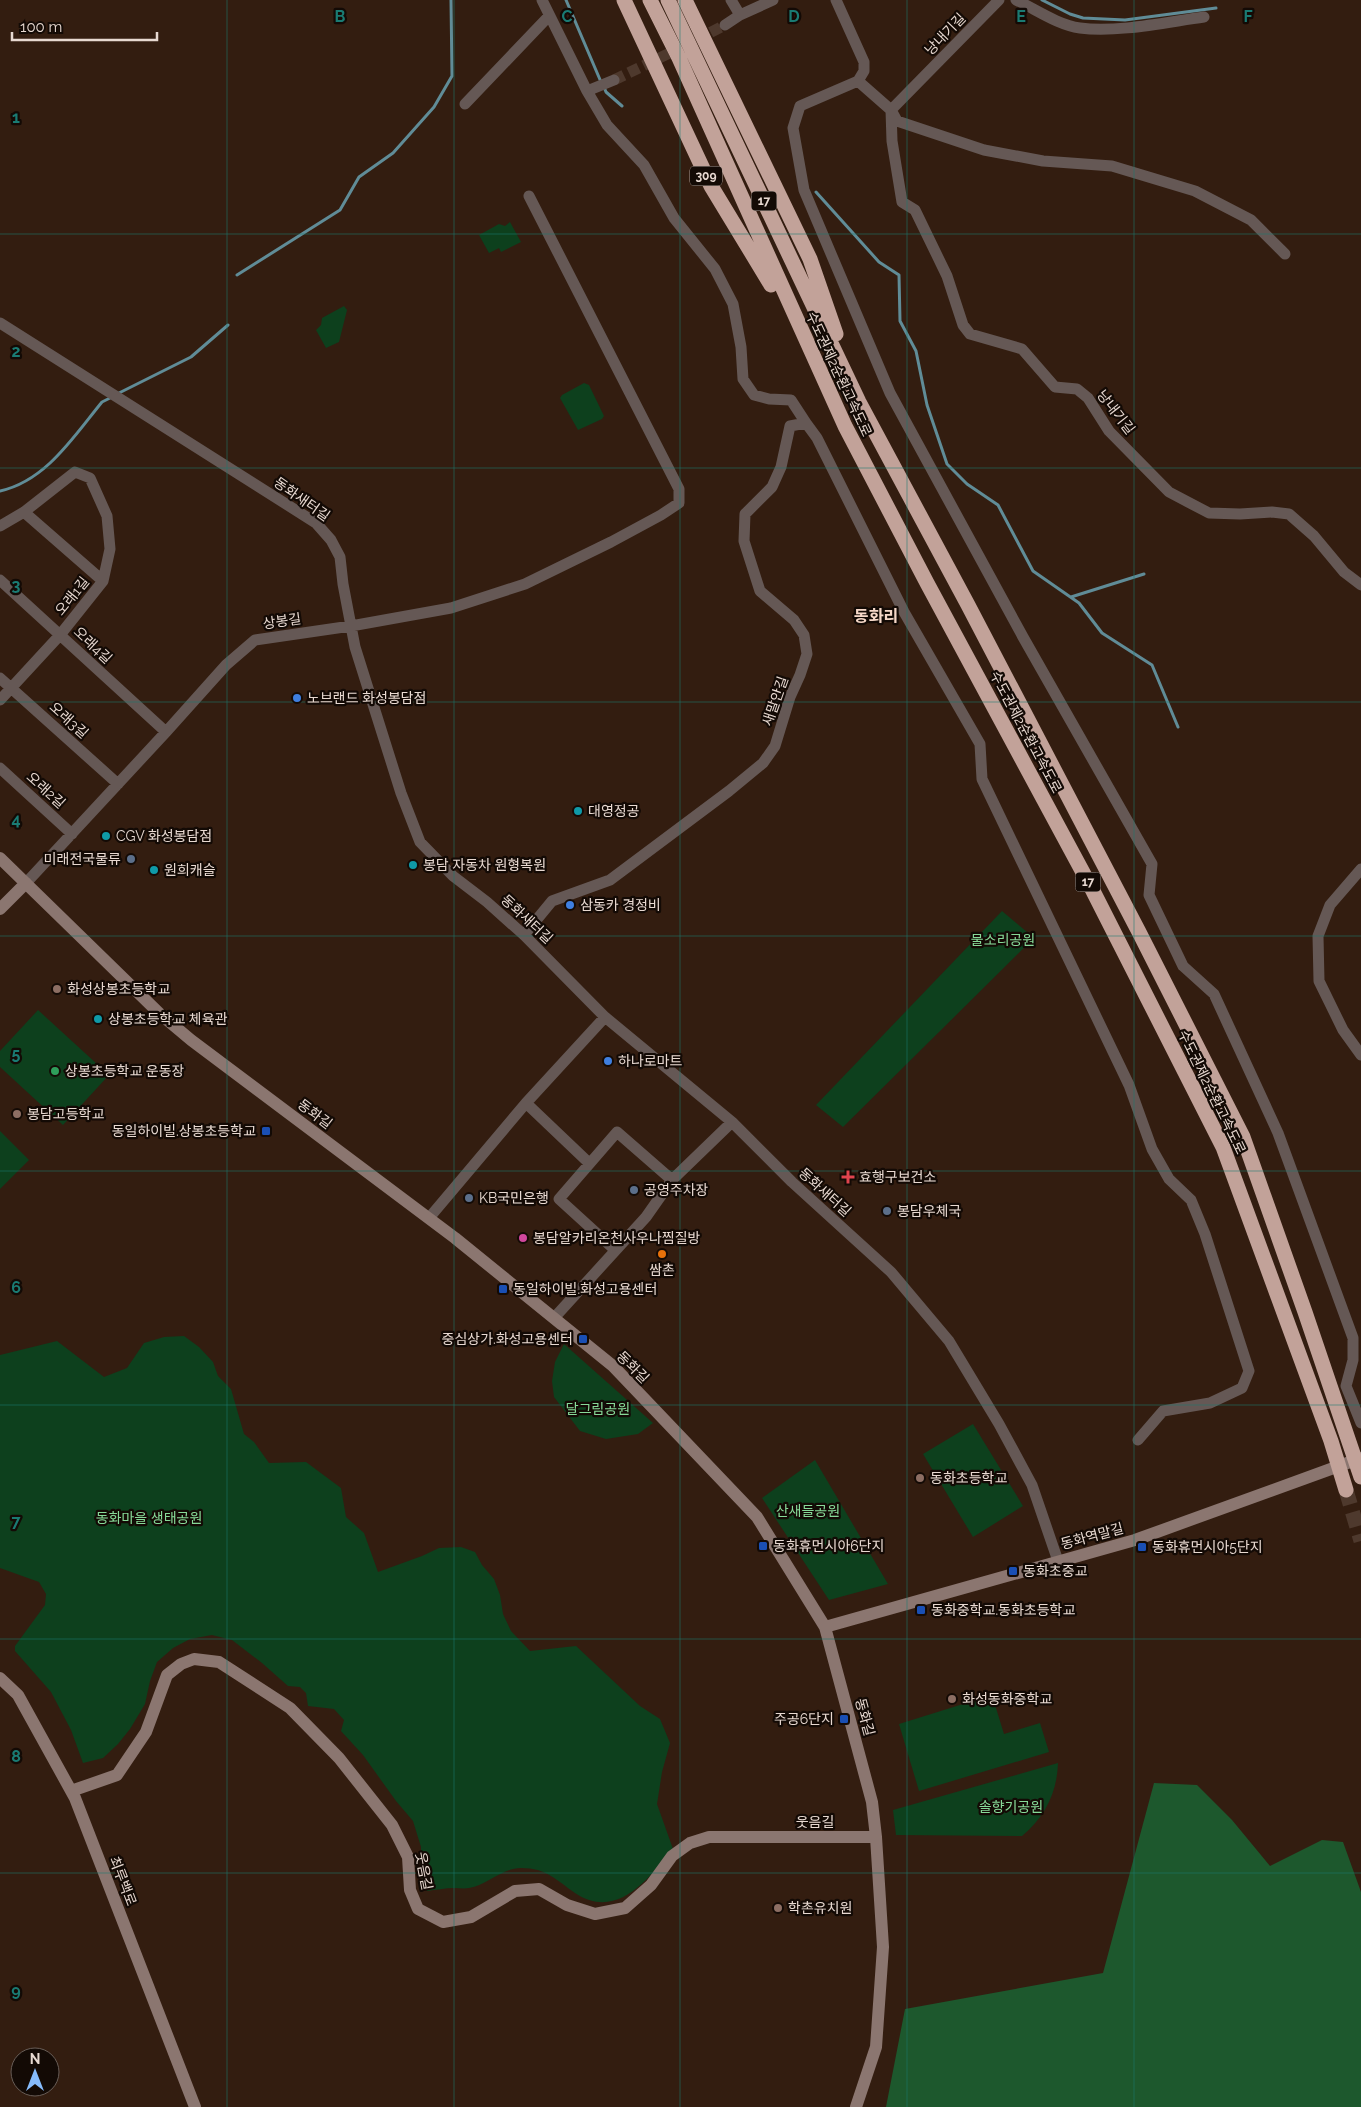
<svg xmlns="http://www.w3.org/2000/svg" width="1361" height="2107" font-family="Raleway,'Noto Sans KR',sans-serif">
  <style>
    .green { fill: #0d401d }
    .forest { fill: #1d582d }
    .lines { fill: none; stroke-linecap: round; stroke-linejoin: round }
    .stream { stroke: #608c97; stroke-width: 3 }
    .street-tunnel { stroke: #4e392d; stroke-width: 11; stroke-dasharray: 11 5.5; stroke-linecap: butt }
    .highway-tunnel { stroke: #4e392d; stroke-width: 15; stroke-dasharray: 15 8; stroke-linecap: butt }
    .street { stroke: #655855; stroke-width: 11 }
    .secondary { stroke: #8b7670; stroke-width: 12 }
    .highway { stroke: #c2a299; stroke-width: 15 }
    .grid { fill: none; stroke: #1a7b73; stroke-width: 1; stroke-opacity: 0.55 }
    .shop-dot { fill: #3f7fe0; stroke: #130a05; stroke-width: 2 }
    .culture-dot { fill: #0f9aa8; stroke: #130a05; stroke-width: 2 }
    .service-dot { fill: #5c6f8a; stroke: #130a05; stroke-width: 2 }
    .education-dot { fill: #8d6e63; stroke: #130a05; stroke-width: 2 }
    .leisure-dot { fill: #2e9e5b; stroke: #130a05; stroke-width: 2 }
    .transit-dot { fill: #1a4fb4; stroke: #130a05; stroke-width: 2 }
    .health-dot { fill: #e0444e; stroke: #130a05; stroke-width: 2 }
    .hotel-dot { fill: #d1479c; stroke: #130a05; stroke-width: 2 }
    .food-dot { fill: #e8710a; stroke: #130a05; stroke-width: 2 }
    .labels { text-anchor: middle; stroke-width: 4.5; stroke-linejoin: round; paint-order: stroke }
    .shield { fill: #130a05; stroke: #a89b94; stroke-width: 1 }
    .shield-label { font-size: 12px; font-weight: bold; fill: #e8d9d1 }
    .street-label { font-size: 14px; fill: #e8d9d1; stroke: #130a05 }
    .poi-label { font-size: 14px; fill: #e8d9d1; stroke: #130a05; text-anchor: start }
    .park-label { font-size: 14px; fill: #87da98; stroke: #130a05 }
    .quarter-label { font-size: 16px; font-weight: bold; fill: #f6d8c8; stroke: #130a05 }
    .grid-label { font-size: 16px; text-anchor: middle; font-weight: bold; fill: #1a7b73; stroke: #130a05; stroke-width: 4.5; stroke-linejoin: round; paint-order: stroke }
  </style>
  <rect width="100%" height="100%" fill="#331d10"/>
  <path class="green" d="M 510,222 L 521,242 L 501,252 L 499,248 L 489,253 L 479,235 L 499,224 L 505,226 Z
    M 344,306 L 347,310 L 339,342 L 326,348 L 316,330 L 321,325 L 322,318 Z
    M 584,383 L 589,385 L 604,416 L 602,419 L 578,430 L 560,398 L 562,395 Z
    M 1002,911 L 1034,938 L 843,1127 L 816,1105 Z
    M 38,1010 L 109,1075 L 63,1125 L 0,1067 L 0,1051 Z
    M 0,1131 L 29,1160 L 0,1189 Z
    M 184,1336 L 199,1347 L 213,1362 L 218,1376 L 231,1389 L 244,1434 L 254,1442 L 269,1463 L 306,1462 L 341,1488 L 346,1517 L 364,1533 L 378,1572 L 422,1556 L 439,1548 L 461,1547 L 475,1552 L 482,1565 L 494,1579 L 500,1595 L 503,1614 L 511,1631 L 530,1651 L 576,1646 L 640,1706 L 660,1719 L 670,1743 L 662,1772 L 657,1804 L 673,1849 C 648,1879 617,1921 575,1893 C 556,1880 547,1868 521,1868 C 502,1868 488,1885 469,1888 C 464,1889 459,1888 454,1888 C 445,1888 436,1890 427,1891 L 421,1875 L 421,1847 L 413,1821 L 396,1801 L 363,1755 L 341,1731 L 344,1720 L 334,1709 L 308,1706 L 306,1693 L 300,1687 L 288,1686 L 262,1663 L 232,1640 L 212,1635 L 190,1639 L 173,1648 L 157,1662 L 150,1681 L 145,1704 L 130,1729 L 118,1744 L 103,1758 L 83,1763 L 71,1730 L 51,1692 L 15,1651 L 15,1646 L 45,1605 L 46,1594 L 39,1582 L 0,1568 L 0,1355 L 57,1341 L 104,1377 L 127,1368 L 144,1343 L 164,1337 Z
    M 564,1344 L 653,1423 L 638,1434 L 606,1439 L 580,1431 L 554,1397 L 552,1381 L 555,1362 Z
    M 973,1424 L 1023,1506 L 973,1537 L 923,1454 Z
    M 815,1460 L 888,1584 L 829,1600 L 762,1498 Z
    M 992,1695 L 1004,1734 L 1040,1723 L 1049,1752 L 919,1791 L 899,1724 Z
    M 1058,1763 C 1057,1793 1045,1817 1022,1836 L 896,1835 L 893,1810 Z"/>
  <path class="forest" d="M 1154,1783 L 1197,1785 L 1232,1820 L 1270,1866 L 1322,1840 L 1343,1842 L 1361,1892 L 1361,2107 L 886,2107 L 905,2009 L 1103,1973 Z"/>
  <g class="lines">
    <path class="stream" d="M 566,0 L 601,82
      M 1042,0 L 1070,14 L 1083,18 L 1125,20 L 1216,8
      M 604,87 L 606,92 L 622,106
      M 816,192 L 879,262 L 899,275 L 900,321 L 916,351 L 927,405 L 947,464 L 967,484 L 998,505 L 1033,571 L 1079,603 L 1102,633 L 1152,665 L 1178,727
      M 237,275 L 340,210 L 359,177 L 393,153 L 434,107 L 452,76 L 451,0
      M 117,394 L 191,357 L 228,325
      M 0,491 C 46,481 74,436 102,402 L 112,397
      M 1071,597 L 1144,574"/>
    <path class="street-tunnel" d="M 696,40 L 725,25
      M 614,80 L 682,47"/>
    <path class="highway-tunnel" d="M 1346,1490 L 1361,1541"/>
    <path class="street" d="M 836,0 L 864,62 L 864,71 L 858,81 L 800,106 L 793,128 L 804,190 L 890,393 L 1023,637 L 1152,864 L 1149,895 L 1183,966 L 1214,994 L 1278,1133 L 1353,1338 L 1353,1360 L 1346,1386 L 1361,1423
      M 999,0 L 891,110 L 892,141 L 902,202 L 915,210 L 947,276 L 963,325 L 970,334 L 1022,349 L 1055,387 L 1077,389 L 1088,398 L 1109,431 L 1169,492 L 1209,513 L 1240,514 L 1272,512 L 1289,514 L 1314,536 L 1344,572 L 1361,585
      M 1016,0 C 1037,10 1058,25 1080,28 C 1117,33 1167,22 1204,17
      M 740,15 L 773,0
      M 725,25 L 740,15 L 731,0
      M 858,81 L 891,110 L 897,121 L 984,150 L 1043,161 L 1112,166 L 1195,191 L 1251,220 L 1285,254
      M 587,91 L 614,80
      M 465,104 L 549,16
      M 0,323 L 316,523 L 331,540 L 340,557 L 343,584 L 355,647 L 401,793 L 420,842 L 453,876 L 487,902 L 524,935 L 605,1017 L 732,1122 L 792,1182 L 891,1272 L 949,1341 L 999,1424 L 1032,1485 L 1058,1561
      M 806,423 L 817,438 L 904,612 L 980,744 L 982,779 L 1129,1085 L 1152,1149 L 1169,1179 L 1191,1200 L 1205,1234 L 1249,1371 L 1242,1388 L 1210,1403 L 1163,1411 L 1138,1440
      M 24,512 L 103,581
      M 0,526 L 24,512 L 75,472 L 90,478 L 107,516 L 110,549 L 103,581 L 60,635 L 0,700
      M 0,580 L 166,732
      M 0,678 L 118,784
      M 0,768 L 72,834
      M 1361,869 L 1330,905 L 1318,936 L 1319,981 L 1343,1030 L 1361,1055
      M 26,883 L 166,732 L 226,665 L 255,640 L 351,626 L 451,608 L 525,584 L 611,542 L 661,515 L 679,503 L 679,489 L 529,196
      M 524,935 L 552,901 L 610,880 L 729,791 L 763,763 L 775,746 L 790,697 L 800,675 L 807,654 L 804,635 L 794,620 L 760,591 L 744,541 L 745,514 L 772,487 L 781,467 L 790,426 L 806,423 L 791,400 L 769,399 L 754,395 L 743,379 L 741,347 L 733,304 L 715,269 L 674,218 L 644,165 L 607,125 L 587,91 L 542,0
      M 526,1103 L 589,1163
      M 429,1218 L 526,1103 L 605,1017
      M 615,1250 L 559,1199 L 617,1132 L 672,1180
      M 554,1318 L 646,1217 L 672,1180 L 732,1122"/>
    <path class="secondary" d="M 0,858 L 160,1014 L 191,1040 L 455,1238 L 613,1366 L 757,1517 L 825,1627 L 872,1802 L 876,1837 L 883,1947 L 876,2047 L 856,2107
      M 0,909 L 26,883
      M 825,1627 L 1135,1540 L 1361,1458
      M 0,1678 L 18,1695 L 75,1798 L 195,2107
      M 71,1791 L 117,1775 L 146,1732 L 167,1675 L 181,1664 L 194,1659 L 219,1662 L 290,1708 L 339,1758 L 392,1825 L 408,1857 L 410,1890 L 418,1909 L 443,1922 L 471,1917 L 515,1891 L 539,1889 L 567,1905 L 595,1914 L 625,1908 L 651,1885 L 672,1856 L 690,1843 L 709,1837 L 876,1837"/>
    <path class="highway" d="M 624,0 L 711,186 L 771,285
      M 650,0 L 679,58 L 845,426 L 927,583 L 1093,891 L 1223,1147 L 1331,1441 L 1346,1490
      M 668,0 L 859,402 L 968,605 L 1139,932 L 1243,1137 L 1305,1312 L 1361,1477
      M 685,0 L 810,259 L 836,334"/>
  </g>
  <path class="grid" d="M 227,0 L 227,2107M 454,0 L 454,2107M 680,0 L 680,2107M 907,0 L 907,2107M 1134,0 L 1134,2107M 0,234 L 1361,234M 0,468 L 1361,468M 0,702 L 1361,702M 0,936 L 1361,936M 0,1171 L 1361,1171M 0,1405 L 1361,1405M 0,1639 L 1361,1639M 0,1873 L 1361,1873"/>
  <g class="shop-dot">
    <circle cx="297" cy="698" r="5"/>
    <circle cx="570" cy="905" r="5"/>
    <circle cx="608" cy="1061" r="5"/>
  </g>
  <g class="culture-dot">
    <circle cx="578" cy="811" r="5"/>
    <circle cx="106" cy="836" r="5"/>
    <circle cx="413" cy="865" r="5"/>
    <circle cx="154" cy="870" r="5"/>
    <circle cx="98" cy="1019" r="5"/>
  </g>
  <g class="service-dot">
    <circle cx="131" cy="859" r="5"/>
    <circle cx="634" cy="1190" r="5"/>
    <circle cx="469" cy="1198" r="5"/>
    <circle cx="887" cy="1211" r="5"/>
  </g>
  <g class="education-dot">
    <circle cx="57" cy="989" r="5"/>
    <circle cx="17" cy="1114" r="5"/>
    <circle cx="920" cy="1478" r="5"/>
    <circle cx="952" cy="1699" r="5"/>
    <circle cx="778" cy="1908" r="5"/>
  </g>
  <circle class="leisure-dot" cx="55" cy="1071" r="5"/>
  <g class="transit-dot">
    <rect x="261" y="1126" width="10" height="10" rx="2.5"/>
    <rect x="498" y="1284" width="10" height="10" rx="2.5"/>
    <rect x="578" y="1334" width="10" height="10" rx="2.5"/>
    <rect x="758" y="1541" width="10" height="10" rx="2.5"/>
    <rect x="1137" y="1542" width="10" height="10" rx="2.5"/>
    <rect x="1008" y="1566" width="10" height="10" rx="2.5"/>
    <rect x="916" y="1605" width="10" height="10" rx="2.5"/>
    <rect x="839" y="1714" width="10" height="10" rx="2.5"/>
  </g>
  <path class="health-dot" d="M845.5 1169.5h5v5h5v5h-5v5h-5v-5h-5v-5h5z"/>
  <circle class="hotel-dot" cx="523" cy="1238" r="5"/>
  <circle class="food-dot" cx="662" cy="1254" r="5"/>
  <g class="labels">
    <g class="shield">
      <rect x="690" y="166.5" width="32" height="19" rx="4"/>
      <rect x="751.5" y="191.5" width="25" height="19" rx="4"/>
      <rect x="1075.5" y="872.5" width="25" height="19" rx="4"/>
    </g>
    <g class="shield-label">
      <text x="706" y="180">309</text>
      <text x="764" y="205">17</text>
      <text x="1088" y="886">17</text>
    </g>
    <g class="street-label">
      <text transform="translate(945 34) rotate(-46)" y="5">낭내기길</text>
      <text transform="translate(839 374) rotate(65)" y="5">수도권제2순환고속도로</text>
      <text transform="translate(1116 412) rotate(52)" y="5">낭내기길</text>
      <text transform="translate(302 499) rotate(35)" y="5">동화새터길</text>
      <text transform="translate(72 596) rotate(-51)" y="5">오래1길</text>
      <text transform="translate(282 621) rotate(-8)" y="5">상봉길</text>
      <text transform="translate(93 645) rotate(43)" y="5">오래4길</text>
      <text transform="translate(775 701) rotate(-71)" y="5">새말안길</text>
      <text transform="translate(69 720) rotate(42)" y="5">오래3길</text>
      <text transform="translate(1026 732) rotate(62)" y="5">수도권제2순환고속도로</text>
      <text transform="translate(46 790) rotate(42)" y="5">오래2길</text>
      <text transform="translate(527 919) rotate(43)" y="5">동화새터길</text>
      <text transform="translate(1212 1092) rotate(64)" y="5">수도권제2순환고속도로</text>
      <text transform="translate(315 1114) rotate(37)" y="5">동화길</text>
      <text transform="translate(825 1192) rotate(42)" y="5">동화새터길</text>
      <text transform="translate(633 1367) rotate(45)" y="5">동화길</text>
      <text transform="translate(1092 1536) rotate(-15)" y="5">동화역말길</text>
      <text transform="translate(865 1717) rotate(75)" y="5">동화길</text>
      <text x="815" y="1827">웃음길</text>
      <text transform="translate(424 1871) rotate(79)" y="5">웃음길</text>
      <text transform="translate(123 1881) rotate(69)" y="5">최루백로</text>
    </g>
    <g class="poi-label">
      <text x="307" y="703">노브랜드 화성봉담점</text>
      <text x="588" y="816">대영정공</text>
      <text x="116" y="841">CGV 화성봉담점</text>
      <text x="121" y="864" text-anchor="end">미래전국물류</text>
      <text x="423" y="870">봉담 자동차 원형복원</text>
      <text x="164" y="875">원희캐슬</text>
      <text x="580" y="910">삼동카 경정비</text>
      <text x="67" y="994">화성상봉초등학교</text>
      <text x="108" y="1024">상봉초등학교 체육관</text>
      <text x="618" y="1066">하나로마트</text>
      <text x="65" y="1076">상봉초등학교 운동장</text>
      <text x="27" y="1119">봉담고등학교</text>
      <text x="256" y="1136" text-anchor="end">동일하이빌.상봉초등학교</text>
      <text x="859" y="1182">효행구보건소</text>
      <text x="644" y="1195">공영주차장</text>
      <text x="479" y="1203">KB국민은행</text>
      <text x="897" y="1216">봉담우체국</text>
      <text x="533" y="1243">봉담알카리온천사우나찜질방</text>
      <text x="662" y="1275" text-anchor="middle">쌈촌</text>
      <text x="513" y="1294">동일하이빌.화성고용센터</text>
      <text x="573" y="1344" text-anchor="end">중심상가.화성고용센터</text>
      <text x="930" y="1483">동화초등학교</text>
      <text x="773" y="1551">동화휴먼시아6단지</text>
      <text x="1152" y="1552">동화휴먼시아5단지</text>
      <text x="1023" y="1576">동화초중교</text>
      <text x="931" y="1615">동화중학교.동화초등학교</text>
      <text x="962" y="1704">화성동화중학교</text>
      <text x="834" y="1724" text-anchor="end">주공6단지</text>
      <text x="788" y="1913">학촌유치원</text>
    </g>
    <g class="park-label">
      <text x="1003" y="945">물소리공원</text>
      <text x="598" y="1414">달그림공원</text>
      <text x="808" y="1516">산새들공원</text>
      <text x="149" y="1523">동화마을 생태공원</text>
      <text x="1011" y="1812">솔향기공원</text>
    </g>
    <g class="quarter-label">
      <text x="876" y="622">동화리</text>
    </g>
  </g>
  <g class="grid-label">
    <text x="340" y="22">B</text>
    <text x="567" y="22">C</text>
    <text x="794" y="22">D</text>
    <text x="1021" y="22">E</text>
    <text x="1248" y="22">F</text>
    <text x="16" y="123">1</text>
    <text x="16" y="357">2</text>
    <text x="16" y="591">3</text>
    <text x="16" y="825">4</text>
    <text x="16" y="1059">5</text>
    <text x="16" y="1293">6</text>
    <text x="16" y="1527">7</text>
    <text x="16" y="1762">8</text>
    <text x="16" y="1996">9</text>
  </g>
  <g transform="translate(35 2072)"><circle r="24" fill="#130a05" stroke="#685d57"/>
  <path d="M0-4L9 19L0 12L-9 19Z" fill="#86bbfb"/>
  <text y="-8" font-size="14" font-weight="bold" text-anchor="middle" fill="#e8d9d1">N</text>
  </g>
  <path d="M12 32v8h145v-8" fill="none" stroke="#e8d9d1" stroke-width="2.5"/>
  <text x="20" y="32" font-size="15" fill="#e8d9d1" stroke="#130a05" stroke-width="4" paint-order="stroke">100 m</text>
</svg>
